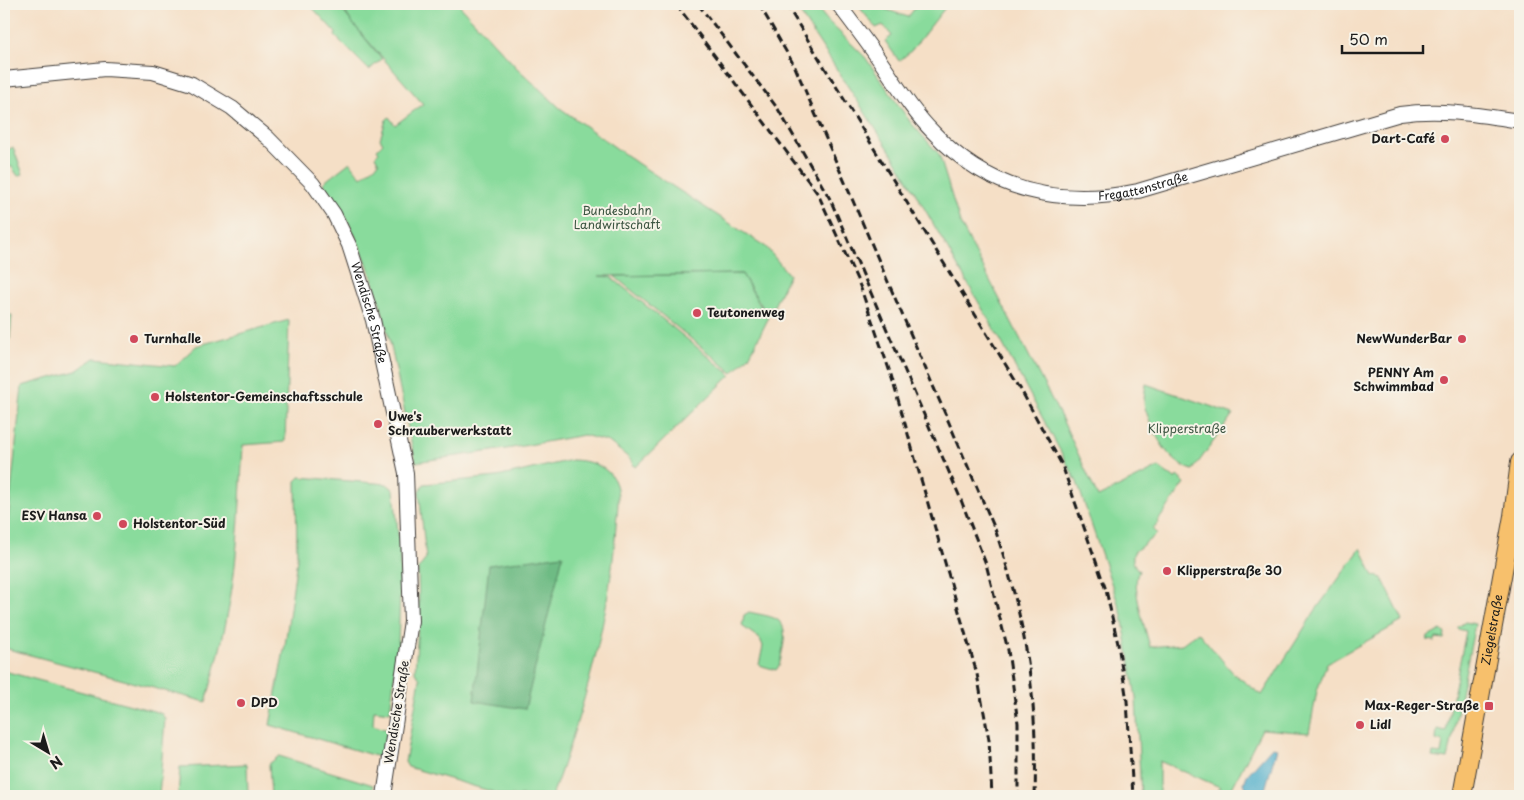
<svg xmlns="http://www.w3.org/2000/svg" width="1524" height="800" font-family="'Playpen Sans',sans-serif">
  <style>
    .green { fill: #89db9c; stroke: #527c5c }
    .forest { fill: #6ebb84; stroke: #456c50 }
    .water { fill: #4bacca; stroke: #346473 }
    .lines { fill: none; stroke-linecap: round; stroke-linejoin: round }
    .minor-casing { stroke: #3d3936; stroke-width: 16 }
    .major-casing { stroke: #3d3936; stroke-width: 20 }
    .minor { stroke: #fff; stroke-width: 14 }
    .major { stroke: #f7c06c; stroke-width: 18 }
    .rail { stroke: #1c1c1c; stroke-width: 3; stroke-dasharray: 8 4; stroke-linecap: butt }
    .poi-dot { fill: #d1495b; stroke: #f7f3e8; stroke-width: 2 }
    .labels { text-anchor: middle; stroke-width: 4; stroke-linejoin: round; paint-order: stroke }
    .poi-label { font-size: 12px; font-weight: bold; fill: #1c1c1c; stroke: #f7f3e8; text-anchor: start }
    .street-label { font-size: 12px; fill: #1c1c1c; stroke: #f7f3e8 }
    .park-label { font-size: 12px; fill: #3d5542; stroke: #f7f3e8 }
  </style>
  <rect width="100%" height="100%" fill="#f7f3e8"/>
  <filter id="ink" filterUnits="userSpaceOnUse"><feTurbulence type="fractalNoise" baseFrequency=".02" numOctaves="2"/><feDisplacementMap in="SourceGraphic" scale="10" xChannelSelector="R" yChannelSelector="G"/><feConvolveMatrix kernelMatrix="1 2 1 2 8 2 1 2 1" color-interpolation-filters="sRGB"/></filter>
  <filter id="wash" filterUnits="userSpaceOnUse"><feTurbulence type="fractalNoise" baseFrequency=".0096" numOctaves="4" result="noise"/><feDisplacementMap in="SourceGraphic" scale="20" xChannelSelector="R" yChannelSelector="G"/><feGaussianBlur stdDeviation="1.12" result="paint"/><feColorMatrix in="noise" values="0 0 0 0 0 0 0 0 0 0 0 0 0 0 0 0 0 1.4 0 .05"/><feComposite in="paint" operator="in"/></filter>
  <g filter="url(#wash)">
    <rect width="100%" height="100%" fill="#f5dfc6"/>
    <path class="green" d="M 309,4 L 337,4 L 382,59 L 369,70 L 335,36 L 336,33 Z
      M 340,4 L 458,4 L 517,68 L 560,108 L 637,163 L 766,247 L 789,275 L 771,312 L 767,314 L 742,274 L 599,276 L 611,277 L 731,375 L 638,465 L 635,467 L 629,458 L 609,442 L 584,435 L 506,449 L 416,462 C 392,367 385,263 323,183 L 350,162 L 361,177 L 379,163 L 375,156 L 379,152 L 377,149 L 383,143 L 380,139 L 386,120 L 389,117 L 395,125 L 423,104 L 353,24 Z
      M 794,4 L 814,4 L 827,20 L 865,57 L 911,123 L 939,154 L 960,223 L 1062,419 L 1098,497 L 1159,467 L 1175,479 L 1177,476 L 1185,483 L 1158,521 L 1159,523 L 1153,528 L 1157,534 L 1134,552 C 1131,561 1134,565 1139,571 C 1130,584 1146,631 1150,647 L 1182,644 L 1198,632 L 1234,674 L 1262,695 L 1315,611 L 1361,548 L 1374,576 L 1382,578 L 1403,621 L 1327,663 L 1317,691 L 1309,733 L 1262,729 L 1228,796 L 1216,796 L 1220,787 L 1159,761 L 1159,796 L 1141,796 L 1136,698 L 1122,615 L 1077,482 L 1001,341 L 898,163 Z
      M 870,4 L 908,17 L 918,4 L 948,4 L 911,51 L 899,61 L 885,41 L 892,36 L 883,25 L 876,28 L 860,8 Z
      M 13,147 L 23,174 L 18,176 L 11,166 L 7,169 L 4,165 L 4,152 Z
      M 742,274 L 768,319 L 750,355 L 733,373 L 614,276 Z
      M 4,315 L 12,315 L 10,339 L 5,340 Z
      M 289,320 L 285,442 L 243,445 C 241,478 240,511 237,544 C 233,598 221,650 206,702 L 4,648 L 4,558 L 22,386 L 76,371 L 95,358 L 175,366 L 196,346 Z
      M 1146,384 L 1233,414 L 1193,470 C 1167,463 1153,432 1145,408 C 1143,401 1145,391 1146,384 Z
      M 572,460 C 588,461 605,464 614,480 C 621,493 617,512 616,526 C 610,618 584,709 552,796 L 507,796 L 408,767 L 405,762 L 420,679 L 415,672 L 419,609 L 418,569 L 426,559 L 419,491 L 424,484 L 497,477 Z
      M 300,477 L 387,484 L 394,490 L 400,554 L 400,593 L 398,647 L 390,712 L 374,710 L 373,725 L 388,730 L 379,757 L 270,725 L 285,645 L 297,559 L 296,481 Z
      M 749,612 C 775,618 789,616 783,648 C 781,655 781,665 776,670 L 759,665 L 763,646 L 760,639 L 742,626 L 744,615 Z
      M 1465,622 L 1475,624 L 1448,759 L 1432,757 L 1433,753 L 1441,754 L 1443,742 L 1436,740 L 1437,729 L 1446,731 L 1466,631 L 1458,629 L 1458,627 Z
      M 1441,630 L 1445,633 L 1444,639 L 1436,638 L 1435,641 L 1427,640 L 1428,637 Z
      M 4,671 L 161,713 L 165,719 L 159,796 L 4,796 Z
      M 279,756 L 373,785 L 372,796 L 271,796 L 269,764 Z
      M 247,764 L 248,796 L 178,796 L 180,767 Z"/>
    <path class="forest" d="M 563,555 L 525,709 L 474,701 L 489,565 Z"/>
    <path class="water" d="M 1272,747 L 1277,748 L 1264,793 L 1247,790 L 1244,783 L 1247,775 Z"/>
  </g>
  <g filter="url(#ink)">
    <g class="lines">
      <g class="minor-casing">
        <g id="minor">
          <path id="s1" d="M 838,4 C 854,25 870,46 885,68 C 900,90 914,113 933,132 C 989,192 1061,207 1138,191 L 1400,114 C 1441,108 1480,115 1520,121"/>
          <path id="s2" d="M 4,79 L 105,69 L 153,72 L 192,84 L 232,108 L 268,138 L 313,184 L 334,214 L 349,245 L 373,320 L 406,473 L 411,621 L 384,796"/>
        </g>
      </g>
      <g class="major-casing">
        <g id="major">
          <path id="s3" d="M 1462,796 L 1513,516 L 1520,462"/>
        </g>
      </g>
      <use href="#minor" class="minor"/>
      <use href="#major" class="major"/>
      <path class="rail" d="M 676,4 L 818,194 L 860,286 L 891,375 L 977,674 L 989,740 L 992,796
        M 698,4 L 778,109 L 830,199 L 959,495 L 986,564 L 1008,650 L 1018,723 L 1018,796
        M 759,4 L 795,67 L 995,529 C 1026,622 1038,697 1035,796
        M 786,4 L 1021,390 L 1062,465 L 1106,590 L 1118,644 L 1127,701 L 1133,796"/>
    </g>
  </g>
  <g class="poi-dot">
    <circle cx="1445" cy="139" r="5"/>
    <circle cx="697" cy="313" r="5"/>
    <circle cx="134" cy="339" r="5"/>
    <circle cx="1462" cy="339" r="5"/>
    <circle cx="1444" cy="380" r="5"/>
    <circle cx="155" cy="397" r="5"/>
    <circle cx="378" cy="424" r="5"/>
    <circle cx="97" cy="516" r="5"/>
    <circle cx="123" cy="524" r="5"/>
    <circle cx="1167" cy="571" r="5"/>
    <circle cx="241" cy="703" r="5"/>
    <rect x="1484" y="701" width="10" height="10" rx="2.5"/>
    <circle cx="1360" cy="725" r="5"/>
  </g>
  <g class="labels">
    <g class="poi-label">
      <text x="1435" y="143" text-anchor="end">Dart-Café</text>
      <text x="707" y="317">Teutonenweg</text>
      <text x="144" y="343">Turnhalle</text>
      <text x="1452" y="343" text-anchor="end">NewWunderBar</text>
      <text x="1434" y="377" text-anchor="end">PENNY Am<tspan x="1434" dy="14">Schwimmbad</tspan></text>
      <text x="165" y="401">Holstentor-Gemeinschaftsschule</text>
      <text x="388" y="421">Uwe's<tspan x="388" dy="14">Schrauberwerkstatt</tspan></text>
      <text x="87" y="520" text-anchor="end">ESV Hansa</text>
      <text x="133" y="528">Holstentor-Süd</text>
      <text x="1177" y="575">Klipperstraße 30</text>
      <text x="251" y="707">DPD</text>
      <text x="1479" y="710" text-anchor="end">Max-Reger-Straße</text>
      <text x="1370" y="729">Lidl</text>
    </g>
    <g class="street-label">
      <text dy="4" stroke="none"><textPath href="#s1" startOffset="389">Fregattenstraße</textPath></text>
      <text dy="4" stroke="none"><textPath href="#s2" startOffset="490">Wendische Straße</textPath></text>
      <text dy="4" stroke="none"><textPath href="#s3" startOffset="169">Ziegelstraße</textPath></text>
      <text transform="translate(397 712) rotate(-81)" y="4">Wendische Straße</text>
    </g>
    <g class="park-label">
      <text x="617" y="215">Bundesbahn<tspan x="617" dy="14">Landwirtschaft</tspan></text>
      <text x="1187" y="433">Klipperstraße</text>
    </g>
  </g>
  <rect width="1524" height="800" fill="none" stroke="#f7f3e8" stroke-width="20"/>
  <g transform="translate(48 752) rotate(142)" stroke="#f7f3e8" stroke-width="4" paint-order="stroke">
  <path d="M0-4L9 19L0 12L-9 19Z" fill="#1c1c1c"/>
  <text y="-8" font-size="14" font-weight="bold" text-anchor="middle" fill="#1c1c1c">N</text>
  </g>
  <path d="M1342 45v8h81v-8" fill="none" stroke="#1c1c1c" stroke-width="2.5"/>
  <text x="1349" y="45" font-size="15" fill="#1c1c1c" stroke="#f7f3e8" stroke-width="4" paint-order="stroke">50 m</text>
</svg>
